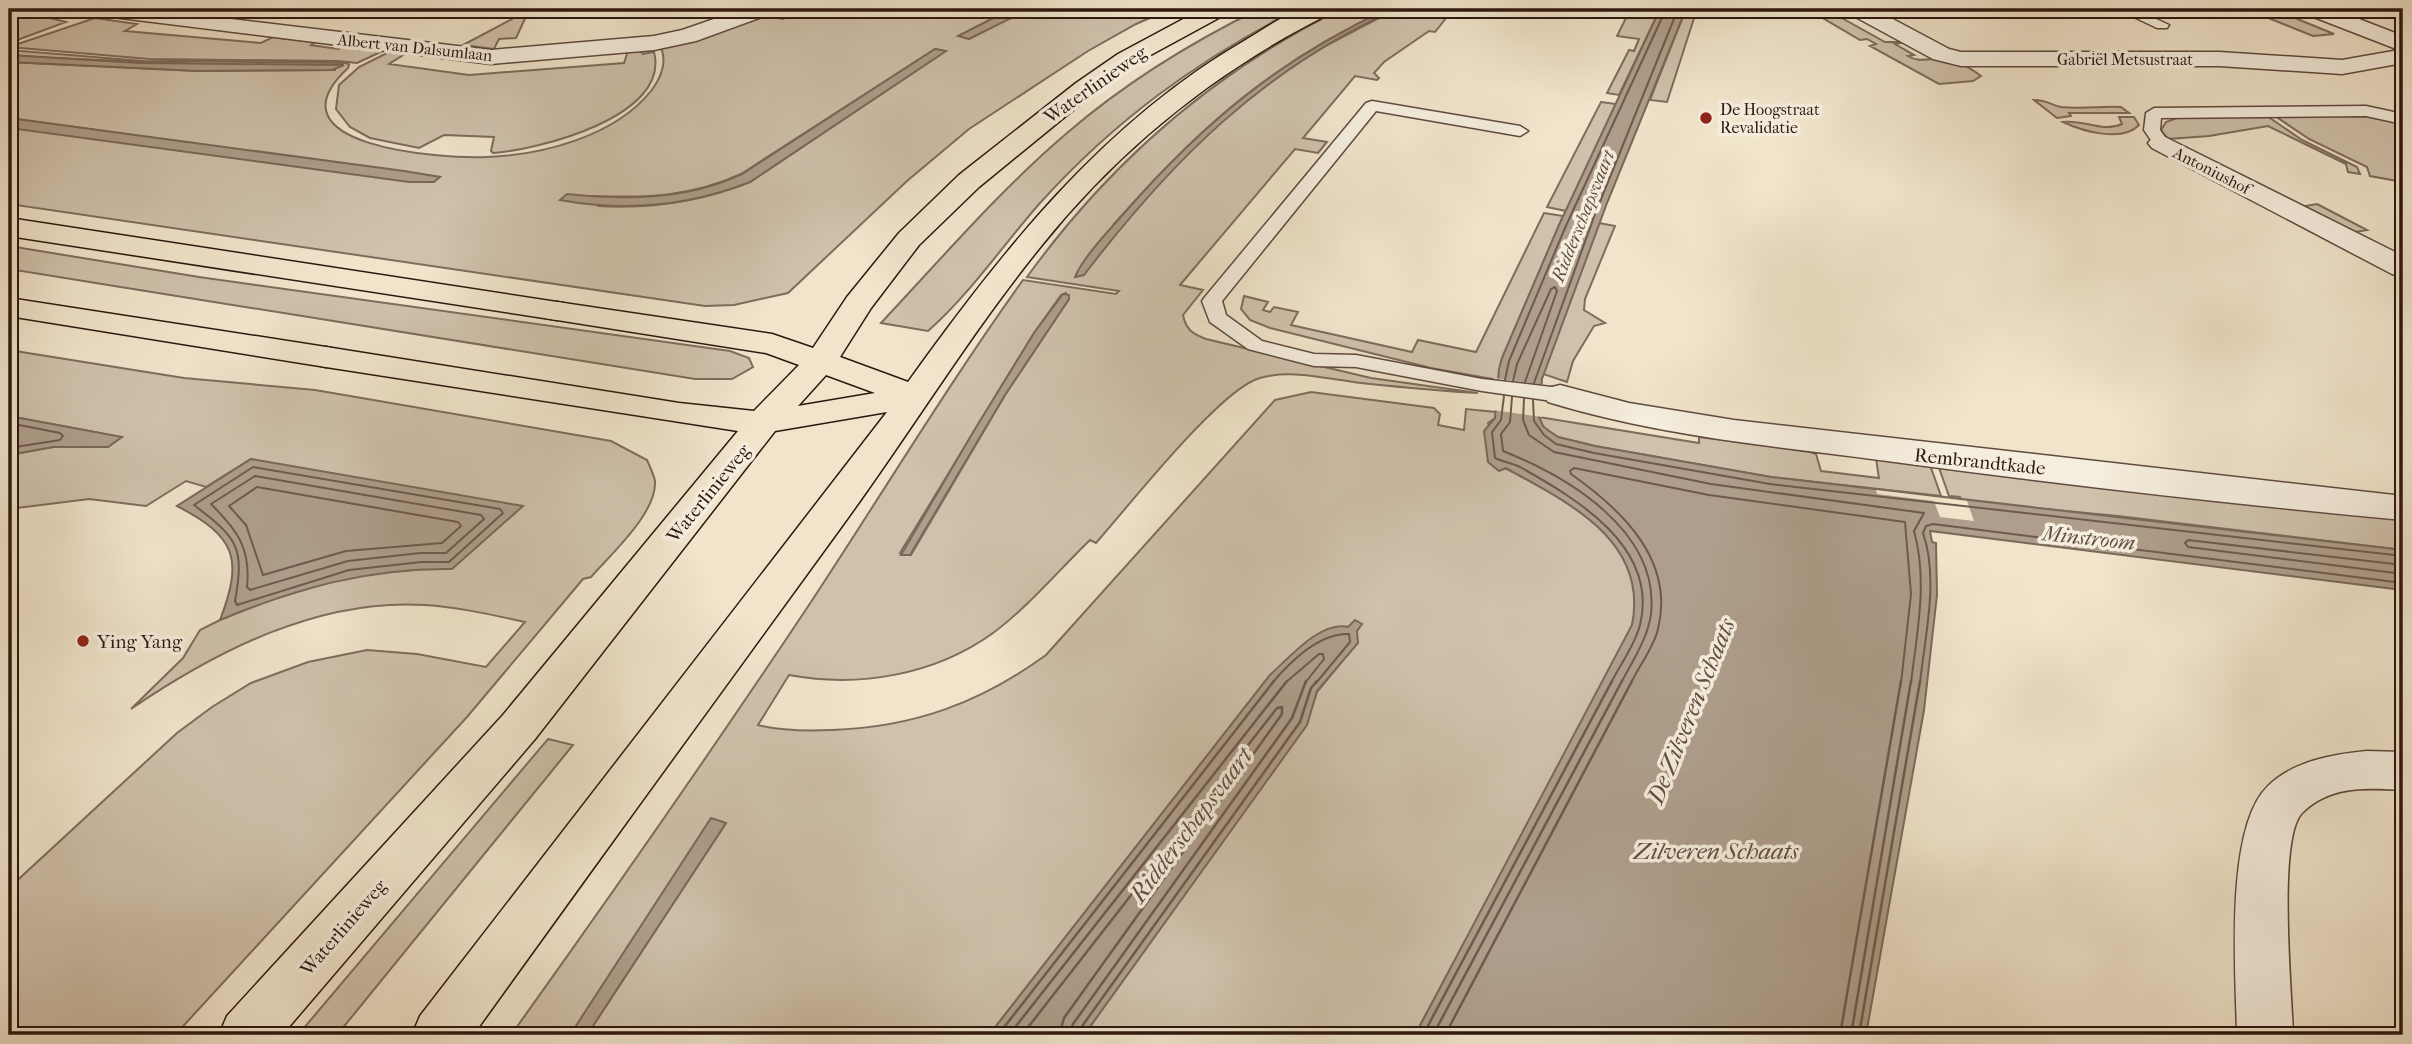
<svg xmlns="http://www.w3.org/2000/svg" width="2412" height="1044" font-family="'IM FELL French Canon',serif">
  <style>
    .green { fill: #cfc1ab; stroke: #7e6c5d; stroke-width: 2; fill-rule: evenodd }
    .water { fill: #ae9e8b; stroke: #7a6859; stroke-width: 2 }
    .pier { fill: #f0e4cb }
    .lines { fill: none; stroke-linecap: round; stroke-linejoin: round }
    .shore-far1 { stroke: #6e5a4d; stroke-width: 2 }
    .shore { stroke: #6e5a4d; stroke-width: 2.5 }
    .lane-casing { stroke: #5e4a3e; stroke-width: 3 }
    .street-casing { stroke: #5e4a3e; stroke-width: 3 }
    .primary-casing { stroke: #2d170f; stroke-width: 3 }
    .highway-casing { stroke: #2d170f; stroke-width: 3 }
    .lane { fill: #f5eddd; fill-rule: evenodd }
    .street { fill: #f5eddd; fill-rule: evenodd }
    .primary { fill: #f0e4cb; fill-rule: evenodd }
    .highway { fill: #f0e4cb; fill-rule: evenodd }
    .poi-dot { fill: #8f2418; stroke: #f5eddd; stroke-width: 2.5 }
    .labels { text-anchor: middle; stroke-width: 7; stroke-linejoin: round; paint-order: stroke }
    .far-street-label { font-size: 16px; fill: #2d170f; stroke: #f5eddd }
    .far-poi-label { font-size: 16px; fill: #2d170f; stroke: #f5eddd; text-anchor: start }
    .far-water-label { font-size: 18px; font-style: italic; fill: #614d41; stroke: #f5eddd }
    .street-label { font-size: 19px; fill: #2d170f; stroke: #f5eddd }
    .poi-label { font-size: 19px; fill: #2d170f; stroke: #f5eddd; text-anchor: start }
    .water-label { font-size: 21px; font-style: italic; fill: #614d41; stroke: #f5eddd }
    .near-water-label { font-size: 24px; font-style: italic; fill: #614d41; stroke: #f5eddd }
  </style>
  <rect width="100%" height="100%" fill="#f0e4cb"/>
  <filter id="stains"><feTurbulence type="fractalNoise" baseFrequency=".00286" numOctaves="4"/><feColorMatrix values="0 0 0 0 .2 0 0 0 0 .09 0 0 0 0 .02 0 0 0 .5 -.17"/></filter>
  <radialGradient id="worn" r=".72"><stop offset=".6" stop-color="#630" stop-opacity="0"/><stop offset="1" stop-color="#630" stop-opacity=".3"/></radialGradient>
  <path class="green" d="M 9,9 L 13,9 L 66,22 L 9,43 Z
    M 803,9 L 880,9 L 886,12 L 903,9 L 1011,9 L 959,36 L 969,39 L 1029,9 L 1171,9 L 1136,24 L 1088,51 L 969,129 L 907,181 L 788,293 L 734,305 L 705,306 L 9,204 L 9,126 L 439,177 L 9,118 L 9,62 L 198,71 L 336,70 L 51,58 L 9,55 L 9,50 L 143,61 L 346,63 L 349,65 L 348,68 C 263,147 443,159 487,157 C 543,155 615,136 651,91 C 661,78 668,61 660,46 L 694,39 L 767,16 L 783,19 ZM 935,49 L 945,51 L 750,182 C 702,201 650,209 598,206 L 590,196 C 644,198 692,197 741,174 Z
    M 1259,9 L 1297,9 C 1198,60 1115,120 1040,203 C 1003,245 970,294 928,331 L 881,323 C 942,258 1000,190 1067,133 C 1125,83 1192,42 1259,9 Z
    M 1341,9 L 1388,9 C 1271,63 1200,127 1115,223 L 1126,220 L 1168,172 L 1247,98 L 1310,54 L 1396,9 L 1465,9 L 1447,17 L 1435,32 L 1429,31 L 1384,62 L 1374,73 L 1379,78 L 1377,80 L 1355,76 L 1303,138 L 1327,142 L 1318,153 L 1295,149 L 1180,285 L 1203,290 L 1183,315 C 1186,330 1193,334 1206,339 L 1371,378 L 1478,393 C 1439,391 1400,387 1361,383 C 1329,379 1292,369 1260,378 C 1221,388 1127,508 1096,543 L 1090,540 C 1058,571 1028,607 993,633 C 935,675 859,688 789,675 L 758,725 C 781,731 808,731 832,730 C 914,727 980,703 1046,655 L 1275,400 L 1311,392 L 1434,408 L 1440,414 L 1438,425 L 1464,430 L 1466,409 L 1496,412 L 1495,418 L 1488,423 L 1505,468 C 1559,497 1642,536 1635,611 C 1634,625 1626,638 1620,650 L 1415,1035 L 1084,1035 L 1306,725 L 1317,692 L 1357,643 L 1347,627 L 1270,675 L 989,1035 L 587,1035 L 726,823 L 570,1035 L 511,1035 C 612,894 711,752 807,608 C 879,499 947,386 1023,280 L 1116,294 L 1119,291 L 1027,277 C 1110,162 1214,72 1341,9 ZM 1066,293 L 1069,299 L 1005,395 L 911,555 L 900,553 L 1034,333 L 1061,295 Z
    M 1608,9 L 1634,12 L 1636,9 L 1660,9 L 1619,95 L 1607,93 L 1629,50 L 1634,51 L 1639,39 L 1617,36 L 1627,16 L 1601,13 Z
    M 1686,9 L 1697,9 L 1667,102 L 1650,100 Z
    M 2246,9 L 2273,9 L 2334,34 L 2313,36 Z
    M 529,10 L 516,38 L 499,39 L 494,49 L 463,45 Z
    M 1831,12 L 1885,42 L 1905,42 L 1895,44 L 1914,55 L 1908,56 C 1918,62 1923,59 1935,59 C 1953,58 1967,65 1981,76 L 1973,81 L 1939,84 L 1870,46 L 1876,44 L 1867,39 L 1860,40 L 1816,14 Z
    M 95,18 L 137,24 L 125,31 L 261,43 L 273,37 L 315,42 L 311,45 L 338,49 L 346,45 L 385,50 L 357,63 L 338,61 L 149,59 L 9,47 Z
    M 639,50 L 643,54 L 654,52 C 671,117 537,150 493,153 L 491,151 L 494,137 L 444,135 L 419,148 L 370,138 L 350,127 L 336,109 L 339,85 L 359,67 L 389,52 L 405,54 L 389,64 L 469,75 L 624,63 L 628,51 Z
    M 2034,100 C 2047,100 2051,105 2061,107 C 2084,109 2102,106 2121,107 L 2129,113 L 2069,113 L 2071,116 L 2057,118 Z
    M 1601,102 L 1616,104 L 1566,211 L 1547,207 Z
    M 2267,116 L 2302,140 L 2357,167 L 2360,174 L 2348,172 L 2346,164 L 2268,126 L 2209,136 L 2168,139 L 2161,130 L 2166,122 L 2177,118 Z
    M 2275,116 L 2365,116 L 2403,124 L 2403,182 L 2370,176 L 2367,167 L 2309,139 Z
    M 2119,117 L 2134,117 L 2139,125 C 2122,143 2082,131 2063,122 C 2083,119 2102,133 2122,124 Z
    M 2317,204 L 2367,230 L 2350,233 L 2300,207 Z
    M 1544,213 L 1563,216 L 1502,358 L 1498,380 L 1431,368 L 1270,328 L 1250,320 L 1241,309 L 1244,296 L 1268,302 L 1263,310 L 1270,312 L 1274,307 L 1298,312 L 1291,325 L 1412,352 L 1418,340 L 1476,352 Z
    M 1599,223 L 1615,226 L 1585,299 L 1584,310 L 1605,323 L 1594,326 L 1573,361 L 1567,382 L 1543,374 Z
    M 9,246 L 199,277 L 730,351 L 749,358 L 753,367 L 732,379 L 695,379 L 102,284 L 9,269 Z
    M 9,350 L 184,378 L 315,390 L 611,441 L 647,460 C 650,467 654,475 655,481 C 657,513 611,554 591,577 L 583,579 L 467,717 L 175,1035 L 9,1035 L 9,888 L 177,733 L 212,707 L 251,683 L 308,662 L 367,650 L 417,654 L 486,667 L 525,622 C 492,615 459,607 425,605 C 319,598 216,651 131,709 L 183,658 L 200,630 L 220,620 L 261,603 L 350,576 L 422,569 L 452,569 L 251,459 L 206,487 L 186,481 L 146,506 L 89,499 L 9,509 L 9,455 L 53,447 L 108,447 L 121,437 L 9,416 Z
    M 1539,417 L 1699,443 L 1699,437 L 1808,451 L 1816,454 L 1821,471 L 1879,478 L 1876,459 L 1930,465 L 1941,496 L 1771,477 L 1595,446 L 1558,437 L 1543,427 Z
    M 1938,465 L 2403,517 L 2403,550 L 2118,516 L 1961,501 L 1960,497 L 1949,496 Z
    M 548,739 L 573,745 L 337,1035 L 298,1035 Z"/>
  <path class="water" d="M 1011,9 L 1029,9 L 969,39 L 958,36 Z
    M 1388,9 L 1396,9 C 1263,69 1172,160 1084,275 L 1075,277 C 1083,257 1112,227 1127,210 C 1204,122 1282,58 1388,9 Z
    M 1660,9 L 1686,9 L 1607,203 L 1542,379 L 1539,417 L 1543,426 L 1549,431 L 1558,437 L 1595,446 L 1771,477 L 2403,550 L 2403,590 L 1930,531 L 1932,542 L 1936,543 L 1937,595 L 1924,710 L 1866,1035 L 1415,1035 L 1632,625 C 1649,540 1567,502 1506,468 L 1499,471 L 1488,462 L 1484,431 L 1495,418 L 1499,369 L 1502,358 L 1559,225 Z
    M 935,49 L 946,51 L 750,182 C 689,206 625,212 560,200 L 567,194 C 627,200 686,200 742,174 Z
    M 9,55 L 140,63 L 344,65 L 332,70 L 198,71 L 9,62 Z
    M 9,118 L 404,171 L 440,177 L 434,182 L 409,182 L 9,128 Z
    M 1063,294 L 1069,295 L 1069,299 L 1005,395 L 910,555 L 901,555 L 975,429 L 1034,333 Z
    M 9,416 L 122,437 L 108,447 L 53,447 L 9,455 Z
    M 251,459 L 523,506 L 452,569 C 368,568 297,588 220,620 C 244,558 235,536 177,506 Z
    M 1355,620 L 1362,624 L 1357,631 L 1358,643 L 1317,691 L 1307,725 L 1084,1035 L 989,1035 L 1270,675 C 1289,658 1321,620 1348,627 Z
    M 711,818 L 726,823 L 587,1035 L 570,1035 Z"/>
  <path class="pier" d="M 1494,378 L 1545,385 L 1542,417 L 1492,410 Z
    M 1876,490 L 1967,501 L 1974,521 L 1940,517 L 1934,501 L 1877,494 Z"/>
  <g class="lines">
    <path class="shore-far1" d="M 1505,380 L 1509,361 L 1565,228 L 1666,9
      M 1513,381 L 1517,364 L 1551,289 L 1555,287 L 1557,291 L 1525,382
      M 1534,383 L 1595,214 L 1678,9
      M 1504,396 L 1501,420 L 1492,432 L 1495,458 C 1503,462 1512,463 1520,467 C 1577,499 1659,547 1640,625 C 1635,645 1620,665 1611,683
      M 1512,397 L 1510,422 L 1501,434 L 1503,451 C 1568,477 1660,531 1651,614 C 1648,638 1632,662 1621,683
      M 1524,399 L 1523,420 L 1529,435 L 1554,452 L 1711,484 L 1924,513 L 1914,531 C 1928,581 1917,632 1911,683
      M 1533,400 L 1534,421 L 1544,435 L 1556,444 L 1594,453 L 1770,484 L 2403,556
      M 9,423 L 60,433 L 63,436 L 60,440 L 9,448
      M 253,467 L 500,509 L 503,513 L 449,562 L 421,562 L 349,570 L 237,605 L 235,601 C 245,546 237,538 194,505 Z
      M 255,476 L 481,515 L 484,519 L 446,553 L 420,553 L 348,561 L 250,590 L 247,587 C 251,548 237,530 211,504 Z
      M 257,487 L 458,522 L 461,526 L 442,543 L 346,551 L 263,575 L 246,525 L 229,506 Z
      M 2403,565 L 2188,540 L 2185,543 L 2188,547 L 2403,574
      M 1272,683 C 1291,661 1319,633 1349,634 L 1350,642 L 1316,683
      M 1285,683 L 1319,654 L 1323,654 L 1324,659 L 1305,683
      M 1631,683 C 1639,666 1654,647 1658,629 C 1675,560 1622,510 1571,474 L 1570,471 L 1574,468 L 1709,495 L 1905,522 L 1911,594 L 1901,683
      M 1920,683 C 1925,635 1939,579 1923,533 L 1926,526 L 1933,524 L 2403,583"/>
    <path class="shore" d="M 998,1035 L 1274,681
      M 1009,1035 L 1287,681
      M 1022,1035 L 1277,708 L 1282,707 L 1282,714 L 1064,1018 L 1059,1035
      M 1070,1035 L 1073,1024 L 1292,718 L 1306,681
      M 1079,1035 L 1080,1029 L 1300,722 L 1311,688 L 1317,681
      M 1423,1035 L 1612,681
      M 1433,1035 L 1622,681
      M 1445,1035 L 1632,681
      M 1840,1035 L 1901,681
      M 1851,1035 L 1911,681
      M 1859,1035 L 1920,681"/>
    <g class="lane-casing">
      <path id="lane" d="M 2117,9 L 2135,9 L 2169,25 L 2167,28 L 2157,28 Z
        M 1372,101 L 1520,126 L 1528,131 L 1520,136 L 1376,111 L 1222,301 L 1226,315 L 1262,341 L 1314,354 L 1356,355 L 1482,379 L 1560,388 L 1568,390 L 1571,395 L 1568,400 L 1560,402 L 1482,391 L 1356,367 L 1314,366 L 1248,349 L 1210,322 L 1202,301 L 1205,297 L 1366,103 Z
        M 2366,106 L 2403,114 L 2403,124 L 2366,116 L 2161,118 L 2160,130 L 2169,143 L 2161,148 L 2155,146 L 2144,130 L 2146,113 L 2154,108 Z"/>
    </g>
    <g class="street-casing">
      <path id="street" d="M 85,9 L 147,9 L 491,50 L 654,36 L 682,30 L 743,9 L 773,9 L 770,14 L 696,41 L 654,50 L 491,64 L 96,15 L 88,14 Z
        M 1847,9 L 1874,9 L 1949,49 L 1961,52 L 2219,52 L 2342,60 L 2399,50 L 2306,14 L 2303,9 L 2333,9 L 2403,36 L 2403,63 L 2342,74 L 2219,66 L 1961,66 L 1933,59 L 1850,14 Z
        M 2161,135 L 2403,256 L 2403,277 L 2392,274 L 2152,148 L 2148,143 L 2152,138 Z
        M 1560,385 L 1629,403 L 1734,420 L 2403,496 L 2403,520 C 2231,504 2058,484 1887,461 C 1773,446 1659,436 1548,402 L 1543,395 L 1548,388 Z
        M 2367,751 L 2403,752 L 2403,790 C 2368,788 2330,785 2302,813 C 2277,839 2292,994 2293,1035 L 2237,1035 C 2236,975 2224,828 2268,786 C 2293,761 2334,754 2367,751 Z"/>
    </g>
    <g class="primary-casing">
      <path id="primary" d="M 1202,9 L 1229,9 L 1226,14 L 1134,64 L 1094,93 L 979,187 L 919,245 L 871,308 L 840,357 L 908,382 C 1002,251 1103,123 1244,41 C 1262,31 1285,13 1305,9 C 1313,7 1324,9 1332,9 L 1329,14 C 1217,70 1120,148 1042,245 C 969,335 910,433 842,526 C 719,695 595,865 473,1035 L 412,1035 L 420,1016 L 887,412 L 775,431 L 535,739 L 282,1035 L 219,1035 L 227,1016 L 503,715 L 738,431 L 326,367 L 314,364 L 309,357 L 314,350 L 326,347 L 679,403 L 754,411 L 799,365 L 766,353 L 557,320 L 546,318 L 541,311 L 546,304 L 557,302 L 772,334 L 813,348 L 847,297 L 899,233 L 959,175 L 1076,83 L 1118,54 ZM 826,375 L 875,393 L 798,406 Z"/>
    </g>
    <g class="highway-casing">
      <path id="highway" d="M 9,218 L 557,302 L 568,304 L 573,311 L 568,318 L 557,320 L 9,236 Z
        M 9,298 L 326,347 L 338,350 L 343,357 L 338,364 L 326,367 L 9,316 Z"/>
    </g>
    <use href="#lane" class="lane"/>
    <use href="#street" class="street"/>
    <use href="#primary" class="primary"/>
    <use href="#highway" class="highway"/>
  </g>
  <g class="poi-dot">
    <circle cx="1706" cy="118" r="7"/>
    <circle cx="83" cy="641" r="7"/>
  </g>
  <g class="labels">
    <g class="far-street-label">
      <text transform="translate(415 47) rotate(6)" y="6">Albert van Dalsumlaan</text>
      <text x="2125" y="65">Gabriël Metsustraat</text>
      <text transform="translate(2212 170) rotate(27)" y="6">Antoniushof</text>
    </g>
    <g class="far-poi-label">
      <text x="1720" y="115">De Hoogstraat<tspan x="1720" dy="18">Revalidatie</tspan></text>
    </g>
    <g class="far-water-label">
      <text transform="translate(1583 216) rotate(-68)" y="6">Ridderschapsvaart</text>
    </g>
    <g class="street-label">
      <text transform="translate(1095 84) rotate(-35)" y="7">Waterlinieweg</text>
      <text transform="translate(1980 461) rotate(6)" y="7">Rembrandtkade</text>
      <text transform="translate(708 493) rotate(-51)" y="7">Waterlinieweg</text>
      <text transform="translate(343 927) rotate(-49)" y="7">Waterlinieweg</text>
    </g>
    <g class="poi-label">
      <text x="97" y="648">Ying Yang</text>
    </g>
    <g class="water-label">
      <text transform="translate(2089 538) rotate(6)" y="7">Minstroom</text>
    </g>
    <g class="near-water-label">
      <text transform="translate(1691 711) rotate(-68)" y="8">De Zilveren Schaats</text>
      <text transform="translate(1191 825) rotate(-53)" y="8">Ridderschapsvaart</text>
      <text x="1716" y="859">Zilveren Schaats</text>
    </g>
  </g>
  <rect width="2412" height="1044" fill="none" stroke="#f0e4cb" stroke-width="35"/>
  <rect x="10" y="10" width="2391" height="1023" fill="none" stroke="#2d170f" stroke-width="3.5"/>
  <rect x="18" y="18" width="2377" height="1009" fill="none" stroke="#2d170f" stroke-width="2"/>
  <rect width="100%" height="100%" filter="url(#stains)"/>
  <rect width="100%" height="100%" fill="url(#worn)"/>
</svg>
